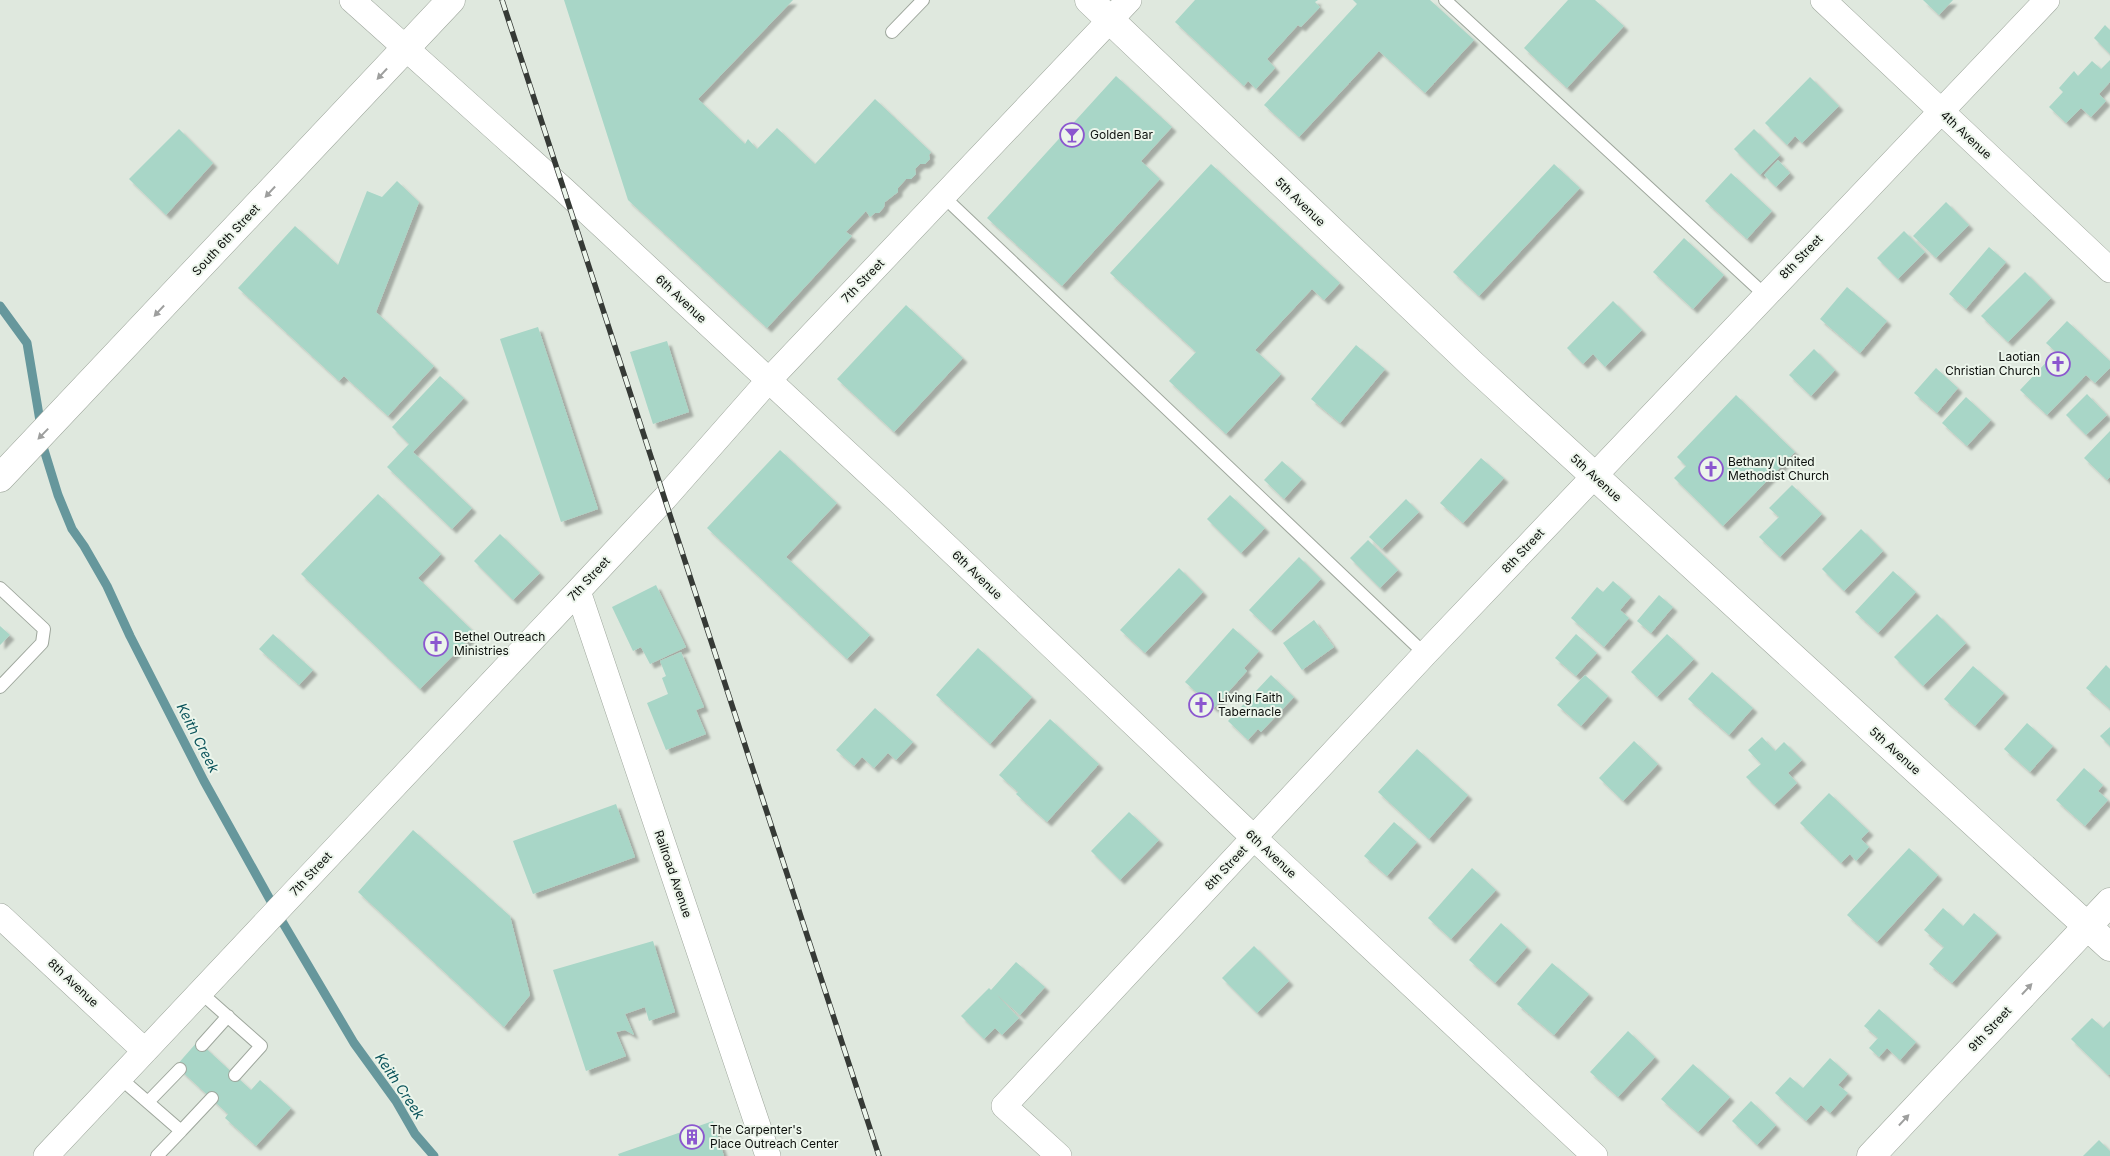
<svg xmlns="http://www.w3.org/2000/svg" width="2110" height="1156" font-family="Inter,sans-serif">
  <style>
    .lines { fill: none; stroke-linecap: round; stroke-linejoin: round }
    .stream { stroke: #66979c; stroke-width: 9 }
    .building { fill: #a8d6c7; filter: url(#shadow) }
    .lane-casing { stroke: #9ea69c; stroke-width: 14 }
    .street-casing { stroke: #9ea69c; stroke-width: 26 }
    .secondary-casing { stroke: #9ea69c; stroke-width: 29 }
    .lane { stroke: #fff; stroke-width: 12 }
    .street { stroke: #fff; stroke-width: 25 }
    .secondary { stroke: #fff; stroke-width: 28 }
    .rail-casing { stroke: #363a36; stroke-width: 5.5 }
    .rail { stroke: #ecf5eb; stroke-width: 4; stroke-dasharray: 11; stroke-linecap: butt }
    .oneway { fill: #9e9f9e }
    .labels { text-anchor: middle; stroke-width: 4; stroke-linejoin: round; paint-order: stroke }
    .poi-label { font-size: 12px; fill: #0c0f0c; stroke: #ecf5eb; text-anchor: start }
    .street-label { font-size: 12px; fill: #0c0f0c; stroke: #ecf5eb }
    .water-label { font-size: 14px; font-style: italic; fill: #0b545b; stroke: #ecf5eb }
  </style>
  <defs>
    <filter id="shadow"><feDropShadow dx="4.5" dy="4.5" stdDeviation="1" flood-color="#0004"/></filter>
  </defs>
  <rect width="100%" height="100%" fill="#dfe8de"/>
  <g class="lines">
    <path class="stream" d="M 0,306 L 27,343 L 41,427
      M 41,440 L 58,495 L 72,529 L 84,546 L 107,586 L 130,636 L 204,781 L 283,923 L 354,1043 L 396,1101 L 415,1134 L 434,1156"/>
  </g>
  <path class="building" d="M 564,0 L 793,0 L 698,99 L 745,144 L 748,139 L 757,149 L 777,128 L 815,164 L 875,99 L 931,152 L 929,155 L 930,159 L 925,164 L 920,164 L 915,169 L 916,174 L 911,179 L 906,179 L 898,188 L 898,192 L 885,202 L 884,207 L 879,213 L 875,213 L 870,217 L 866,211 L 846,232 L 852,236 L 767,328 L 628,200 Z
    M 1195,0 L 1318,0 L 1315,2 L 1320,7 L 1301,27 L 1298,25 L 1267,59 L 1275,68 L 1256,89 L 1248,81 L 1244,86 L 1175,22 Z
    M 1353,0 L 1430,0 L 1474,40 L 1425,93 L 1379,51 L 1299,137 L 1264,105 L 1357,4 Z
    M 1568,0 L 1595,0 L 1624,26 L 1567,88 L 1524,48 Z
    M 1923,0 L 1953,0 L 1939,15 Z
    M 2105,25 L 2110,30 L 2110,54 L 2094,38 Z
    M 2110,60 L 2110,82 L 2099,94 L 2106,101 L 2091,117 L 2081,108 L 2066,123 L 2049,107 L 2063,92 L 2059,88 L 2074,71 L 2078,76 L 2092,61 L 2101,69 Z
    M 1116,76 L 1172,127 L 1141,161 L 1160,179 L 1062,286 L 987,218 Z
    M 1810,77 L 1839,106 L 1802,143 L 1795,136 L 1787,145 L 1765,123 Z
    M 179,129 L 213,163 L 166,215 L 129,179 Z
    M 1754,129 L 1780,155 L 1760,175 L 1734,149 Z
    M 1778,160 L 1790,173 L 1776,187 L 1764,175 Z
    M 1211,164 L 1340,283 L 1324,300 L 1312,289 L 1255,350 L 1281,374 L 1226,434 L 1169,381 L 1196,352 L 1110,273 Z
    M 1554,164 L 1580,188 L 1479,296 L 1453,272 Z
    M 1731,173 L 1772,211 L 1747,239 L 1705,201 Z
    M 397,181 L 419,202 L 376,312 L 434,366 L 388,416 L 344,376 L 339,381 L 238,288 L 295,226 L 338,265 L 367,191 L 382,197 Z
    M 1946,202 L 1969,225 L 1936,258 L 1913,236 Z
    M 1904,231 L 1925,252 L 1898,279 L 1877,258 Z
    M 1684,238 L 1724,275 L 1693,309 L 1653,272 Z
    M 1989,247 L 2006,262 L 1966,309 L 1949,294 Z
    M 2025,272 L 2051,298 L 2008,342 L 1981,316 Z
    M 1847,287 L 1887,321 L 1860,353 L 1820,319 Z
    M 1613,301 L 1642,330 L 1605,367 L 1593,354 L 1583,364 L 1567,348 Z
    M 906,305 L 963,358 L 894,432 L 837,379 Z
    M 2067,321 L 2110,361 L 2110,368 L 2095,383 L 2086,375 L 2047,415 L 2020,390 L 2056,352 L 2046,343 Z
    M 538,327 L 598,509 L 561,522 L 500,339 Z
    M 667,341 L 689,412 L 653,424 L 630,352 Z
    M 1356,345 L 1385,369 L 1340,423 L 1311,399 Z
    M 1814,349 L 1835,370 L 1811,396 L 1789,375 Z
    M 1936,368 L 1958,388 L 1937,413 L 1914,393 Z
    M 440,376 L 464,398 L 413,452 L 472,508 L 452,529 L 387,467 L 409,444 L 392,427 Z
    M 2087,394 L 2107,415 L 2086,435 L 2066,415 Z
    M 1736,395 L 1795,452 L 1723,526 L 1674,478 L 1686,466 L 1677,457 Z
    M 1966,397 L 1991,420 L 1967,446 L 1942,423 Z
    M 2110,431 L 2110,477 L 2107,480 L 2084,458 Z
    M 780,450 L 837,503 L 786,557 L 870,635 L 847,659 L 707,528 Z
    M 1481,458 L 1504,478 L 1463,523 L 1440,503 Z
    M 1282,461 L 1302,479 L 1284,499 L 1264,480 Z
    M 1792,485 L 1822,514 L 1780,557 L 1759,537 L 1779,517 L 1769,508 Z
    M 378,494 L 441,554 L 418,578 L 475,633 L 420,689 L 301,574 Z
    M 1230,495 L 1265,528 L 1241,553 L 1207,519 Z
    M 1406,499 L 1419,512 L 1382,549 L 1369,537 Z
    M 1861,529 L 1883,551 L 1844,591 L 1822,569 Z
    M 500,534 L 540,573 L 513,600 L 474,561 Z
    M 1368,540 L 1398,570 L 1380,588 L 1350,558 Z
    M 1299,557 L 1321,579 L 1271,631 L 1249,610 Z
    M 1179,568 L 1203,592 L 1145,653 L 1120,630 Z
    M 1893,571 L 1916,592 L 1878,633 L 1855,612 Z
    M 1613,581 L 1631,597 L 1620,610 L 1629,618 L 1604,647 L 1571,618 L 1597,587 L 1603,592 Z
    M 656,585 L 686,647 L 650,664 L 641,647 L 633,651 L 612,607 Z
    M 1659,595 L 1673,607 L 1651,633 L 1637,621 Z
    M 1937,614 L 1966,643 L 1923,686 L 1894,657 Z
    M 1314,620 L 1334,647 L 1302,670 L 1283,643 Z
    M 0,626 L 10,635 L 0,645 Z
    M 1233,628 L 1259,651 L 1244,668 L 1247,671 L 1214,708 L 1185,682 Z
    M 273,634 L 313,670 L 299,685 L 259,649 Z
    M 1576,634 L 1597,653 L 1576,676 L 1555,658 Z
    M 1667,634 L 1694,659 L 1657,697 L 1631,672 Z
    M 978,648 L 1032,697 L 990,744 L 936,695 Z
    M 681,652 L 704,707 L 696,710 L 706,734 L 666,750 L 647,703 L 668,694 L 662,678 L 666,676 L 660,661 Z
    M 2106,665 L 2110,669 L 2110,709 L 2086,688 Z
    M 1973,666 L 2004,693 L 1975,726 L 1944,699 Z
    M 1712,672 L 1753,708 L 1729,735 L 1688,699 Z
    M 1271,675 L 1294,697 L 1261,732 L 1258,729 L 1248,740 L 1228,721 Z
    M 1585,675 L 1608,696 L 1581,726 L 1557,705 Z
    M 875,708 L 913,742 L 896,760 L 888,753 L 874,768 L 862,757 L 854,766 L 836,750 Z
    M 1050,719 L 1099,764 L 1047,822 L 1016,794 L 1018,792 L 999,775 Z
    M 2027,723 L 2053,746 L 2030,772 L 2004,749 Z
    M 2110,727 L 2110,746 L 2100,736 Z
    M 1762,737 L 1775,751 L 1784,742 L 1802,760 L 1788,773 L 1797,783 L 1774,805 L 1746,777 L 1761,764 L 1748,750 Z
    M 1634,741 L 1658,764 L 1623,801 L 1599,778 Z
    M 1417,749 L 1468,795 L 1429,839 L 1378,792 Z
    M 2084,768 L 2103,785 L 2098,791 L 2108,800 L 2085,826 L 2056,800 Z
    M 1829,793 L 1869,831 L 1861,839 L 1869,847 L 1856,861 L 1850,854 L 1841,863 L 1800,823 Z
    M 616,804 L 635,857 L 533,894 L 513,841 Z
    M 1129,812 L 1159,840 L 1120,880 L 1091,851 Z
    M 1394,822 L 1417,842 L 1387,876 L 1364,856 Z
    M 413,830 L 510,916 L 530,995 L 504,1027 L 358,892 Z
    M 1909,848 L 1938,875 L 1877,942 L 1847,915 Z
    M 1472,868 L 1496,890 L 1451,939 L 1428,918 Z
    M 1943,908 L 1963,926 L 1974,913 L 1997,933 L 1952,983 L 1929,964 L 1944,947 L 1924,930 Z
    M 1501,923 L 1527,947 L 1495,983 L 1469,960 Z
    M 653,941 L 675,1012 L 649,1021 L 645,1007 L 625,1014 L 634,1035 L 625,1030 L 616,1032 L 626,1056 L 586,1071 L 553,970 Z
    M 1254,946 L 1289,981 L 1257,1013 L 1222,978 Z
    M 1016,962 L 1045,987 L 1020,1015 L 996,994 L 1019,1018 L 1002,1035 L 995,1028 L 984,1039 L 961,1016 L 989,988 L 991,990 Z
    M 1552,963 L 1589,994 L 1554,1035 L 1517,1004 Z
    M 1879,1009 L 1916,1042 L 1900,1060 L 1887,1048 L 1879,1057 L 1869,1048 L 1878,1038 L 1864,1026 Z
    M 2092,1018 L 2103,1028 L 2110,1021 L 2110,1074 L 2108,1075 L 2071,1039 Z
    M 1628,1031 L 1655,1057 L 1618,1097 L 1590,1072 Z
    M 198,1041 L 251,1090 L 260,1080 L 291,1108 L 256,1146 L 225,1118 L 228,1114 L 176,1066 Z
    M 1830,1058 L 1848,1074 L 1838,1085 L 1848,1093 L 1830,1113 L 1821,1105 L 1806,1121 L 1775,1093 L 1790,1077 L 1803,1088 Z
    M 1693,1064 L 1730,1097 L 1698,1132 L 1661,1099 Z
    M 1751,1101 L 1776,1125 L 1757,1145 L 1732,1121 Z
    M 713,1121 L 724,1156 L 619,1156 L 618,1154 Z
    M 2099,1140 L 2110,1151 L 2110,1156 L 2083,1156 Z"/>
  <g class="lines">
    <g class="lane-casing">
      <path id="lane" d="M 1445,0 L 1765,295
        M 892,32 L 923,0
        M 944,197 L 1425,654
        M 0,588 L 44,629 L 42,643 L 0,687
        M 200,992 L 261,1046 L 235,1075
        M 202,1045 L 228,1016
        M 120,1078 L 181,1131 L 157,1156
        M 148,1102 L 180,1069
        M 181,1131 L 212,1098"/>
    </g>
    <g class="street-casing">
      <path id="street" d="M 352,0 L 564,190 L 902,504 L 1254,838 L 1595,1156
        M 1823,0 L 2110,270
        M 578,591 L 768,1156
        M 0,916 L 145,1051
        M 46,1156 L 578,591 L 665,498 L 768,381 L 1129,0
        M 1059,1156 L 1004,1106 L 1425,654 L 2047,0"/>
    </g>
    <g class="secondary-casing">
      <path id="secondary" d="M 1089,0 L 1473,365 L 2110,947
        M 0,478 L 451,0
        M 1871,1156 L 2110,902"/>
    </g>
    <use href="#lane" class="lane"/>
    <use href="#street" class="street"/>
    <use href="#secondary" class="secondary"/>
    <g class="rail-casing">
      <path id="rail" d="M 502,0 L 879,1156"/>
    </g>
    <use href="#rail" class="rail"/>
  </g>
  <defs><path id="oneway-solid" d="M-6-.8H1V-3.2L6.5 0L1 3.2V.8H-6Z" transform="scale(1.25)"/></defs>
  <g class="oneway">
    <use href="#oneway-solid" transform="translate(382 74) rotate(133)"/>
    <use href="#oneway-solid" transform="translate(270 192) rotate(133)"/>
    <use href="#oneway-solid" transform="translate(159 311) rotate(133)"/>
    <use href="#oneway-solid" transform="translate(43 434) rotate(134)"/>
    <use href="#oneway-solid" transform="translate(2027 989) rotate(-47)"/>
    <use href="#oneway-solid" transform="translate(1904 1120) rotate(-47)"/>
  </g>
  <defs>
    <g id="bar-ring" transform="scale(1.25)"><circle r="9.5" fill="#ecf5eb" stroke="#8b57cf" stroke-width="1.5"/><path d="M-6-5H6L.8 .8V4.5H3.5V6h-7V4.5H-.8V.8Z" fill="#8b57cf"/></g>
    <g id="church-ring" transform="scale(1.25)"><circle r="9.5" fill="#ecf5eb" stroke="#8b57cf" stroke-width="1.5"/><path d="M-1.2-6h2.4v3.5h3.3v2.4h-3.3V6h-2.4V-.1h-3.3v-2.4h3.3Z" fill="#8b57cf"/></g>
    <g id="building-ring" transform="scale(1.25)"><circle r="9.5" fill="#ecf5eb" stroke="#8b57cf" stroke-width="1.5"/><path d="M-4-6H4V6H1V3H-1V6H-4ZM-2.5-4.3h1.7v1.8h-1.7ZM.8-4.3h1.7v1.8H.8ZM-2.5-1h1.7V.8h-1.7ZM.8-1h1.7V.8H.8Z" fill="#8b57cf"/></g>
  </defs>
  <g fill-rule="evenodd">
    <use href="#bar-ring" x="1072" y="135"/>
    <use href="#church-ring" x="2058" y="364"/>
    <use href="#church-ring" x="1711" y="469"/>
    <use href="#church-ring" x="436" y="644"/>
    <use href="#church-ring" x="1201" y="705"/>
    <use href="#building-ring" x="692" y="1137"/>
  </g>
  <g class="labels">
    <g class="poi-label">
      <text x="1090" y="139">Golden Bar</text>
      <text x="2040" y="361" text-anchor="end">Laotian<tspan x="2040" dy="14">Christian Church</tspan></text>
      <text x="1728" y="466">Bethany United<tspan x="1728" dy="14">Methodist Church</tspan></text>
      <text x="454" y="641">Bethel Outreach<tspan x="454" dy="14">Ministries</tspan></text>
      <text x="1218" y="702">Living Faith<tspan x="1218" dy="14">Tabernacle</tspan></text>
      <text x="710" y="1134">The Carpenter's<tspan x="710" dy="14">Place Outreach Center</tspan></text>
    </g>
    <g class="street-label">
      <text transform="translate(1966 135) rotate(43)" y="4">4th Avenue</text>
      <text transform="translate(1300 202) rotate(44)" y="4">5th Avenue</text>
      <text transform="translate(226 240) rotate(-47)" y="4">South 6th Street</text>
      <text transform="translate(1801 257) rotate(-46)" y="4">8th Street</text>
      <text transform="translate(863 281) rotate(-46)" y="4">7th Street</text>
      <text transform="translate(681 299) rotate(43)" y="4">6th Avenue</text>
      <text transform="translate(1596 478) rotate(42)" y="4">5th Avenue</text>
      <text transform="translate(1523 551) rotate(-47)" y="4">8th Street</text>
      <text transform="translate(977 575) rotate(44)" y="4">6th Avenue</text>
      <text transform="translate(589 579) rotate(-47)" y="4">7th Street</text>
      <text transform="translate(1895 751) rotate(42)" y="4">5th Avenue</text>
      <text transform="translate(1271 854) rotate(43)" y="4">6th Avenue</text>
      <text transform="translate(1226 868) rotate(-47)" y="4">8th Street</text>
      <text transform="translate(311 874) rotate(-47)" y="4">7th Street</text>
      <text transform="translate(673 874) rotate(71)" y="4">Railroad Avenue</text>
      <text transform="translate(73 983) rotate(43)" y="4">8th Avenue</text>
      <text transform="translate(1990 1029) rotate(-47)" y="4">9th Street</text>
    </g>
    <g class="water-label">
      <text transform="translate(198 738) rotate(63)" y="5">Keith Creek</text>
      <text transform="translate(400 1086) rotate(56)" y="5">Keith Creek</text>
    </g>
  </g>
</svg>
